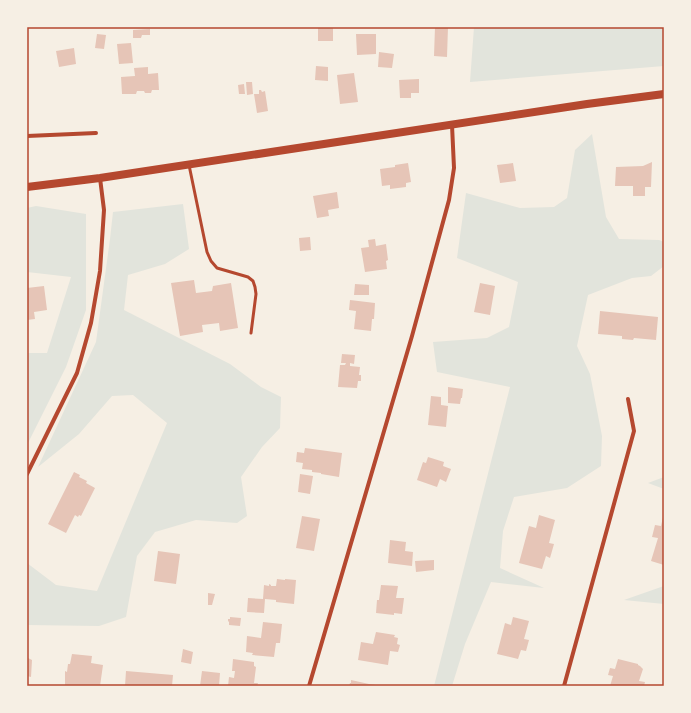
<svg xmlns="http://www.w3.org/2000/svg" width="691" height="713" font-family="'DM Sans',sans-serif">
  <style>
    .green { fill: #e2e4dc }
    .building { fill: #e6c5b7 }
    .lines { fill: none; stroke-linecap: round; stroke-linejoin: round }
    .service { stroke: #b5482f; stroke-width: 3 }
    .minor { stroke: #b5482f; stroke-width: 4 }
    .secondary { stroke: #b5482f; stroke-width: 8 }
    .neatline { fill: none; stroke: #b5482f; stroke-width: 1.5 }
  </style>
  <rect width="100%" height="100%" fill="#f6efe4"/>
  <path class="green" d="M 474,27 L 664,27 L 664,66 L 470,82 Z
    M 592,134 L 606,217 L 619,239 L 659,240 L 664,242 L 664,266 L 651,276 L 632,278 L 588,295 L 577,346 L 590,374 L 602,436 L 601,466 L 567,488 L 514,497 L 503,531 L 500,568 L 544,588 L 491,582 L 465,644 L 452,686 L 434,686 L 510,387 L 437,372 L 433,342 L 487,338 L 509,327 L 518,282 L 457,258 L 466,193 L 520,208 L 554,207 L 567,198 L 575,150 Z
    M 183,204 L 189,249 L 165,264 L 128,275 L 124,310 L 230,364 L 261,387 L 281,397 L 280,428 L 262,447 L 241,477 L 247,516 L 237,523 L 196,520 L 155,532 L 137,556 L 126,617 L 99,626 L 27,625 L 27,563 L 56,585 L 97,591 L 167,423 L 133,395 L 112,396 L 79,434 L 38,467 L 96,342 L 110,239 L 113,212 Z
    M 36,206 L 86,214 L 86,310 L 66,367 L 27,445 L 27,353 L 47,353 L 71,277 L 27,272 L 27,208 Z
    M 664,477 L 664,489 L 648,483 Z
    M 664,586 L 664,604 L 624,600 L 661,587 Z"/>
  <path class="building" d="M 318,27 L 333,27 L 333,41 L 318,41 Z
    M 435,27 L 448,27 L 447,57 L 434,56 Z
    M 150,29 L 150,35 L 142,35 L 141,38 L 133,38 L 133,30 Z
    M 97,34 L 106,35 L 104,49 L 95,48 Z
    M 356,34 L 376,34 L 376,54 L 357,55 Z
    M 131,43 L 133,63 L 119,64 L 117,44 Z
    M 74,48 L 76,64 L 59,67 L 56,51 Z
    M 379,52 L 394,54 L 392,68 L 378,67 Z
    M 316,66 L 328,67 L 328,81 L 315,80 Z
    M 148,67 L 148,74 L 158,73 L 159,90 L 152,90 L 151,93 L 145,93 L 144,91 L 137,91 L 136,94 L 122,94 L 121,77 L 135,76 L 134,68 Z
    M 354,73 L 358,102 L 340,104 L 337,75 Z
    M 419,79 L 419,93 L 411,93 L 411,98 L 400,98 L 399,80 Z
    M 246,82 L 252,82 L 253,94 L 247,95 Z
    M 244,84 L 245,94 L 239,94 L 238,85 Z
    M 259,90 L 261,90 L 262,92 L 265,91 L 268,111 L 257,113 L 254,94 L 259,94 Z
    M 652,162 L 651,187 L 645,187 L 645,196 L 633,196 L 633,186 L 615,186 L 616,167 L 643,166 Z
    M 408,163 L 411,182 L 406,183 L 406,187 L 390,189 L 390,185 L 382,186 L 380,169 L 395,167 L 395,165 Z
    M 513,163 L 516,181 L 500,183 L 497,165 Z
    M 337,192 L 339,208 L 328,210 L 329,216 L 317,218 L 313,196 Z
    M 310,237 L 311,250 L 300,251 L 299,238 Z
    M 375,239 L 376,246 L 386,244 L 388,260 L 386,261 L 387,269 L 365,272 L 361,248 L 369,247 L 368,240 Z
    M 194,280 L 196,293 L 212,291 L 213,286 L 231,283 L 238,328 L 220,331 L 219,323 L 202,325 L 203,332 L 180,336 L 171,283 Z
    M 480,283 L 495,286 L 490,315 L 474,312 Z
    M 355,284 L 369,285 L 369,295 L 354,295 Z
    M 44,286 L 47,310 L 34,312 L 35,319 L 27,320 L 27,288 Z
    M 350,300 L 375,303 L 374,319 L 372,319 L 371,331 L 354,329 L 356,311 L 349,310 Z
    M 600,311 L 658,317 L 656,340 L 634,338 L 633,340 L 622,339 L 622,336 L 598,334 Z
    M 342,354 L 355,355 L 354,364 L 350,363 L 350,366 L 360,367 L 359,375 L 361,375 L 361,381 L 358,381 L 357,388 L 338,387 L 340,365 L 345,365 L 346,363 L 341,363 Z
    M 448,387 L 463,389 L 462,398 L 461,398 L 460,404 L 448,403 Z
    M 431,396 L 441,397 L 441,405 L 448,406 L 446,427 L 428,425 Z
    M 305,448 L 342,453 L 339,477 L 321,474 L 321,473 L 312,472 L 312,470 L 302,469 L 303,463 L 296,462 L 297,452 L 304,453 Z
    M 428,457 L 444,462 L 443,466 L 451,469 L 446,482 L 440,479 L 437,487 L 417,480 L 423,462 L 426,463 Z
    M 74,472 L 80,475 L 79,477 L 87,481 L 86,483 L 95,488 L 81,516 L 79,515 L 78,517 L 75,515 L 66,533 L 48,524 Z
    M 300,474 L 313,476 L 310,494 L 298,492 Z
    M 539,515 L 555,520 L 549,543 L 554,544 L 550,558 L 546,556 L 542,569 L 519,563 L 529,526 L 536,528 Z
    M 302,516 L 320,519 L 314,551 L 296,548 Z
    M 663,517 L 664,517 L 664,565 L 651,561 L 658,538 L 652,537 L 655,525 L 661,526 Z
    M 390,540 L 406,542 L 405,551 L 413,552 L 412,566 L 388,563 Z
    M 158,551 L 180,554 L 176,584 L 154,581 Z
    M 434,560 L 434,570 L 416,572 L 415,561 Z
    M 277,579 L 285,580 L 285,579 L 296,580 L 294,604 L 276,602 L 276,600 L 265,599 L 264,613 L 247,612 L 248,598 L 263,599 L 264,585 L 269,586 L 269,584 L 271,585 L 271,586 L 276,586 Z
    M 381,585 L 398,586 L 396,598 L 404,598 L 402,614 L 394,613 L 394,615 L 376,613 L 377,600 L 379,600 Z
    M 208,593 L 215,594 L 212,605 L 208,605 Z
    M 230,617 L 241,618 L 240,626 L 229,625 L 229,622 L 228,621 L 228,619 L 230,619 Z
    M 513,617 L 529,621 L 524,639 L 529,640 L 526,651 L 521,650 L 518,659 L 497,654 L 505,623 L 511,625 Z
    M 263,622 L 282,624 L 280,643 L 276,643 L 274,657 L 252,655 L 253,653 L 246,652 L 247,636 L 261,638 Z
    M 376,632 L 395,635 L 394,637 L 398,638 L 397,644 L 400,645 L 398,652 L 390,651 L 388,665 L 358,660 L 361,642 L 373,644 Z
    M 183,649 L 193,652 L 191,664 L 181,662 Z
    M 72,654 L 92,656 L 91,663 L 103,665 L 100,686 L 88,685 L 87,686 L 65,686 L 65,671 L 67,672 L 68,664 L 70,664 Z
    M 28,658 L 32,660 L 31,677 L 27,676 Z
    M 233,659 L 254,662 L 254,666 L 256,667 L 254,683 L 258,683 L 257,686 L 228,686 L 229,677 L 234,678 L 235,671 L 232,671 Z
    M 618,659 L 638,664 L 638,665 L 640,666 L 643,669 L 639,681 L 645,682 L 644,686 L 610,686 L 613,676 L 608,675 L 610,668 L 615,669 Z
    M 126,671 L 173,675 L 172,686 L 125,686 Z
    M 202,671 L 220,673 L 219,686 L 200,686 Z
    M 351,680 L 369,684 L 376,685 L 376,686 L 349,686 L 350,683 L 351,683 Z"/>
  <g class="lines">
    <path class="service" d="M 189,165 L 207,252 L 211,261 L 217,268 L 248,277 L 253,281 L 255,287 L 256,294 L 251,333"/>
    <path class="minor" d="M 27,136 L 96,133
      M 27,474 L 77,373 L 91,323 L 100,271 L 104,210 L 100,178
      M 309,686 L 412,336 L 449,200 L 454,168 L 452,125
      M 564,686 L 634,431 L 628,399"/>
    <path class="secondary" d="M 27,187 L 100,178 L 587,104 L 664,94"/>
  </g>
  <rect width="691" height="713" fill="none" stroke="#f6efe4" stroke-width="56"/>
  <rect x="28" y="28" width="635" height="657" class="neatline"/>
</svg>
